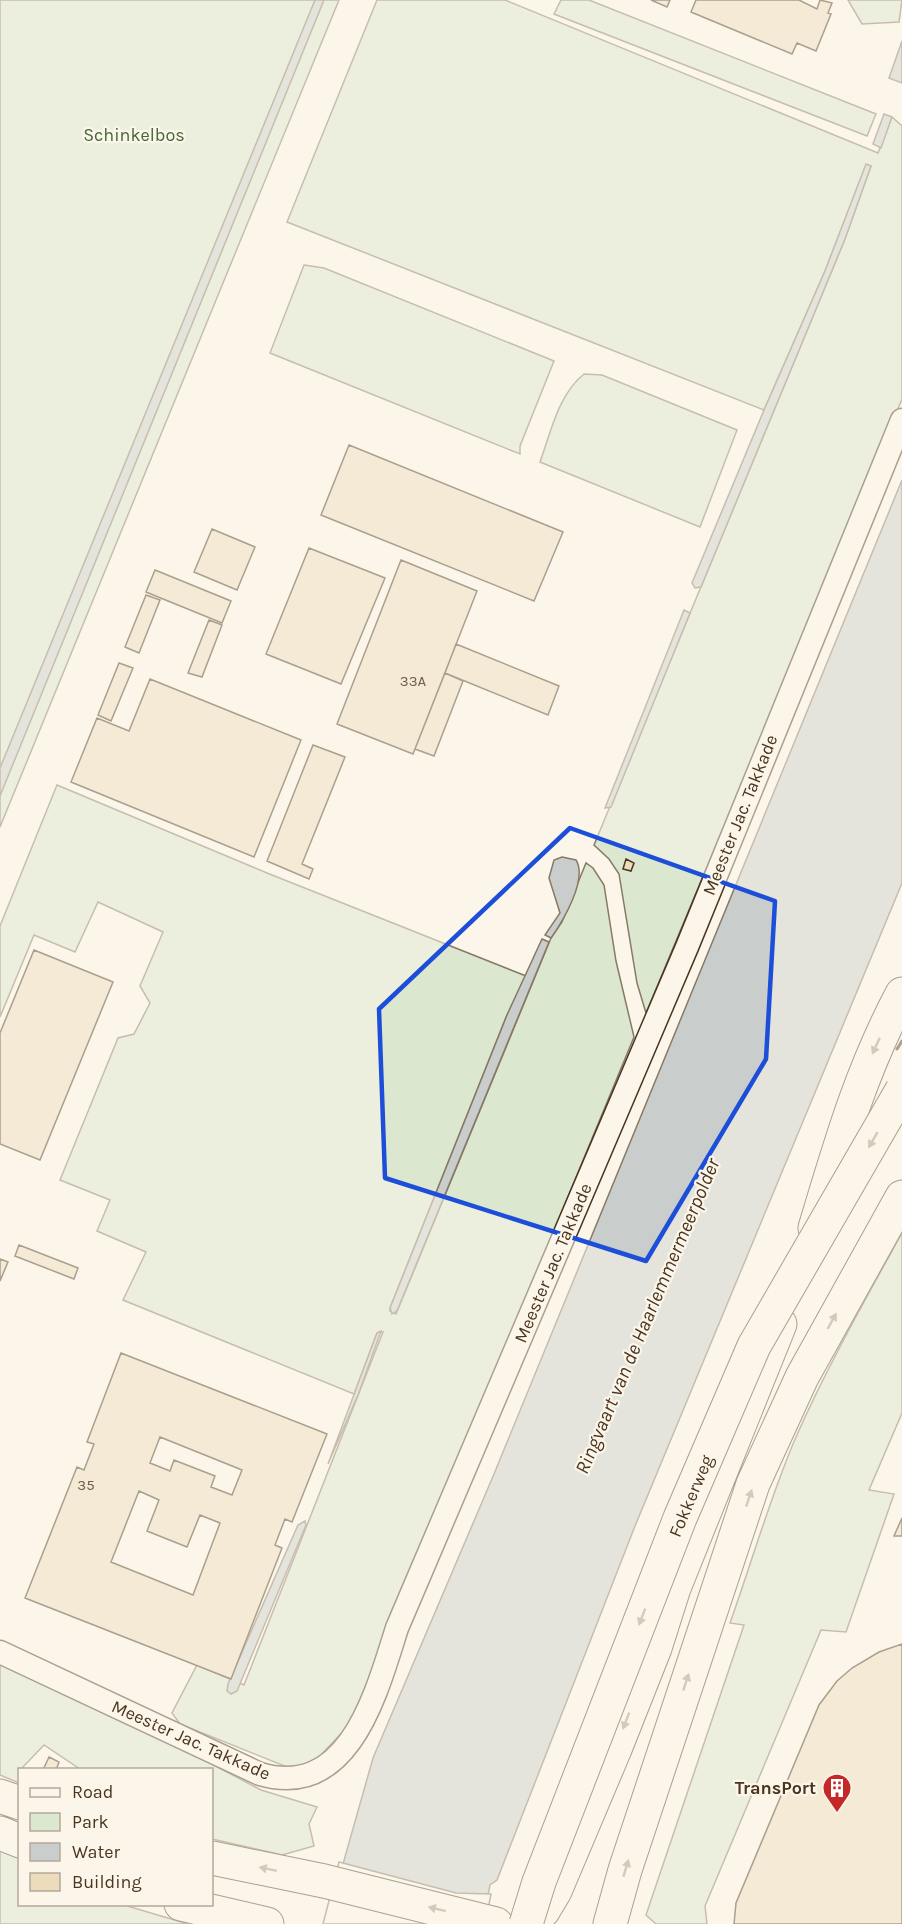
<svg xmlns="http://www.w3.org/2000/svg" width="902" height="1924" font-family="Karla,sans-serif">
  <style>
    .green { fill: #dce7d0; stroke: #887966; stroke-width: 1.5 }
    .water { fill: #c9cecd; stroke: #887966; stroke-width: 1.5 }
    .pier { fill: #fbf6e9; stroke: #887966; stroke-width: 1.5 }
    .building { fill: #ecdcbc; stroke: #4a3520; stroke-width: 1.5; fill-rule: evenodd }
    .lines { fill: none; stroke-linecap: round; stroke-linejoin: round }
    .minor-casing { stroke: #4a3520; stroke-width: 25 }
    .primary-casing { stroke: #4a3520; stroke-width: 35 }
    .minor { stroke: #fbf6e9; stroke-width: 22 }
    .primary { stroke: #fbf6e9; stroke-width: 33 }
    .primary-bridge-casing { stroke: #4a3520; stroke-width: 35; stroke-linecap: butt }
    .primary-bridge { stroke: #fbf6e9; stroke-width: 33 }
    .wall { stroke: #4a3520; stroke-width: 3 }
    .oneway { fill: #a29684 }
    .marked { fill: none; stroke: #1d4ed8; stroke-width: 4.5; stroke-linejoin: round }
    .labels { text-anchor: middle; stroke-width: 4.5; stroke-linejoin: round; paint-order: stroke }
    .number-label { font-size: 15px; fill: #725f47 }
    .park-label { font-size: 18px; fill: #436837; stroke: #fbf6e9 }
    .street-label { font-size: 18px; fill: #4a3520; stroke: #fbf6e9 }
    .poi-label { font-size: 18px; font-weight: bold; fill: #4a3520; stroke: #fbf6e9; text-anchor: end }
    .water-label { font-size: 20px; font-style: italic; fill: #4a3520; stroke: #fbf6e9 }
  </style>
  <rect width="100%" height="100%" fill="#fbf6e9"/>
  <path class="green" d="M 0,0 L 339,0 L 0,827 Z
    M 377,0 L 505,0 L 878,153 L 892,117 L 902,126 L 902,399 L 646,1013 L 637,983 L 619,874 L 609,859 L 594,845 L 845,239 L 871,166 L 866,165 L 825,271 L 764,410 L 287,222 Z
    M 561,0 L 589,0 L 876,114 L 867,136 L 554,14 Z
    M 848,0 L 902,0 L 899,22 L 862,24 Z
    M 304,265 L 324,268 L 554,361 L 520,446 L 520,454 L 270,353 Z
    M 584,374 L 602,375 L 737,430 L 700,527 L 540,462 C 551,432 558,395 584,374 Z
    M 57,785 L 267,873 L 526,976 L 507,1015 L 390,1308 L 390,1311 L 396,1314 L 551,938 L 562,922 L 586,863 L 593,868 L 604,885 L 616,961 L 634,1037 L 350,1724 L 317,1759 L 292,1769 L 180,1724 L 172,1713 L 197,1665 L 244,1685 L 383,1332 L 377,1333 L 354,1394 L 123,1300 L 146,1252 L 97,1231 L 110,1200 L 60,1180 L 118,1038 L 134,1034 L 150,1003 L 140,986 L 163,932 L 98,902 L 75,952 L 34,935 L 0,1017 L 0,926 Z
    M 902,1233 L 902,1413 L 869,1490 L 894,1494 L 846,1632 L 821,1630 L 705,1906 L 707,1924 L 656,1924 L 646,1915 L 744,1625 L 730,1623 C 752,1562 770,1497 796,1437 C 827,1367 865,1300 902,1233 Z
    M 0,1660 L 56,1682 L 261,1790 L 317,1807 L 309,1824 L 314,1846 L 282,1855 L 212,1839 L 212,1770 L 80,1769 L 44,1745 L 20,1770 L 19,1783 L 0,1775 Z
    M 0,1845 L 19,1855 L 20,1904 L 124,1905 L 188,1924 L 0,1924 Z"/>
  <path class="water" d="M 315,0 L 324,0 L 0,796 L 0,768 Z
    M 902,41 L 902,83 L 889,78 Z
    M 884,114 L 892,117 L 881,148 L 873,144 Z
    M 866,164 L 871,166 L 845,239 L 701,587 L 695,588 L 692,583 L 764,410 L 825,271 Z
    M 902,480 L 902,883 L 635,1526 L 497,1880 L 490,1885 L 482,1924 L 326,1924 L 373,1758 L 494,1474 Z
    M 684,610 L 690,613 L 611,807 L 605,808 Z
    M 562,857 L 576,860 C 588,879 563,921 551,938 L 545,935 L 560,913 L 549,878 L 554,860 Z
    M 542,939 L 549,942 L 397,1311 L 392,1314 L 390,1308 L 507,1015 Z
    M 381,1331 L 358,1395 L 328,1464 L 377,1333 Z
    M 305,1521 L 306,1525 L 237,1691 L 231,1694 L 227,1691 L 228,1684 L 298,1525 Z"/>
  <path class="pier" d="M 339,1862 L 456,1893 L 491,1894 L 485,1924 L 323,1924 Z"/>
  <path class="building" d="M 651,0 L 670,0 L 667,7 Z
    M 696,0 L 799,0 L 817,9 L 820,0 L 832,3 L 828,13 L 831,14 L 816,51 L 797,43 L 792,54 L 691,12 Z
    M 349,445 L 563,532 L 534,601 L 321,515 Z
    M 212,529 L 255,547 L 237,590 L 194,572 Z
    M 309,548 L 385,578 L 341,684 L 266,654 Z
    M 401,560 L 477,591 L 413,754 L 337,724 Z
    M 155,570 L 231,601 L 222,623 L 146,592 Z
    M 146,595 L 160,600 L 139,653 L 125,647 Z
    M 209,620 L 222,625 L 202,677 L 188,673 Z
    M 456,644 L 559,686 L 548,715 L 445,673 Z
    M 119,663 L 133,668 L 111,721 L 98,715 Z
    M 445,673 L 463,681 L 434,756 L 415,749 Z
    M 150,679 L 301,740 L 254,857 L 71,782 L 97,718 L 129,731 Z
    M 313,745 L 345,757 L 302,864 L 313,869 L 309,879 L 267,861 Z
    M 626,859 L 634,863 L 631,871 L 623,869 Z
    M 34,950 L 113,982 L 40,1160 L 0,1144 L 0,1033 Z
    M 19,1245 L 78,1268 L 74,1279 L 15,1256 Z
    M 0,1259 L 8,1262 L 0,1281 Z
    M 121,1353 L 327,1434 L 292,1522 L 285,1519 L 275,1545 L 282,1548 L 231,1679 L 25,1598 L 77,1467 L 84,1470 L 94,1444 L 87,1442 ZM 160,1437 L 242,1470 L 232,1495 L 211,1487 L 215,1476 L 174,1460 L 170,1471 L 150,1463 ZM 139,1491 L 159,1500 L 147,1531 L 187,1547 L 200,1515 L 220,1523 L 193,1595 L 111,1562 Z
    M 902,1518 L 902,1536 L 894,1536 Z
    M 902,1644 L 902,1924 L 734,1924 L 736,1903 L 819,1705 L 837,1681 L 852,1668 L 879,1652 Z
    M 49,1757 L 59,1762 L 56,1770 L 43,1770 Z"/>
  <g class="lines">
    <g class="minor-casing">
      <path id="minor" d="M 0,1652 L 260,1774 C 349,1800 376,1694 397,1628 L 687,947 L 902,420"/>
    </g>
    <g class="primary-casing">
      <path id="primary" d="M 815,1228 C 840,1145 861,1071 902,994
        M 0,1796 L 20,1803
        M 0,1833 L 20,1841
        M 212,1858 L 324,1881 L 496,1924
        M 181,1904 L 267,1924
        M 528,1924 L 543,1911 L 555,1891 L 615,1749 L 655,1648 L 674,1588 L 780,1324
        M 610,1924 L 625,1870 L 753,1484 L 802,1377 L 902,1197"/>
    </g>
    <use href="#minor" class="minor"/>
    <use href="#primary" class="primary"/>
    <g class="primary-bridge-casing">
      <path id="primary-bridge" d="M 526,1924 L 539,1882 L 680,1518 L 754,1346 L 902,1090"/>
    </g>
    <use href="#primary-bridge" class="primary-bridge"/>
    <path class="wall" d="M 897,1049 L 902,1041"/>
  </g>
  <defs><path id="oneway-solid" d="M-6-.8H1V-3.2L6.5 0L1 3.2V.8H-6Z" transform="scale(1.5)"/></defs>
  <g class="oneway">
    <use href="#oneway-solid" transform="translate(876 1046) rotate(115)"/>
    <use href="#oneway-solid" transform="translate(873 1140) rotate(120)"/>
    <use href="#oneway-solid" transform="translate(832 1321) rotate(-61)"/>
    <use href="#oneway-solid" transform="translate(749 1498) rotate(-71)"/>
    <use href="#oneway-solid" transform="translate(642 1617) rotate(111)"/>
    <use href="#oneway-solid" transform="translate(686 1682) rotate(-72)"/>
    <use href="#oneway-solid" transform="translate(626 1721) rotate(111)"/>
    <use href="#oneway-solid" transform="translate(626 1868) rotate(-73)"/>
    <use href="#oneway-solid" transform="translate(268 1869) rotate(-168)"/>
    <use href="#oneway-solid" transform="translate(437 1909) rotate(-166)"/>
  </g>
  <path d="M0 0H902V1924H0ZM 570,828 L 775,901 L 766,1059 L 646,1261 L 385,1178 L 379,1009 Z" fill="#fbf6e9" fill-opacity=".55" fill-rule="evenodd"/>
  <path class="marked" d="M 570,828 L 775,901 L 766,1059 L 646,1261 L 385,1178 L 379,1009 Z"/>
  <defs>
    <g id="building-pin" transform="scale(1.5)"><path d="M0 17L-7.5 6A9.5 9.5 0 1 1 7.5 6Z" fill="#c62828" stroke="#fbf6e9"/><path d="M-4-6H4V6H1V3H-1V6H-4ZM-2.5-4.3h1.7v1.8h-1.7ZM.8-4.3h1.7v1.8H.8ZM-2.5-1h1.7V.8h-1.7ZM.8-1h1.7V.8H.8Z" fill="#fff"/></g>
  </defs>
  <g fill-rule="evenodd">
    <use href="#building-pin" x="837" y="1788"/>
  </g>
  <g class="labels">
    <g class="number-label">
      <text x="413" y="686">33A</text>
      <text x="86" y="1490">35</text>
    </g>
    <g class="park-label">
      <text x="134" y="141">Schinkelbos</text>
    </g>
    <g class="street-label">
      <text transform="translate(740 815) rotate(-68)" y="6">Meester Jac. Takkade</text>
      <text transform="translate(553 1263) rotate(-67)" y="6">Meester Jac. Takkade</text>
      <text transform="translate(691 1496) rotate(-67)" y="6">Fokkerweg</text>
      <text transform="translate(191 1740) rotate(24)" y="6">Meester Jac. Takkade</text>
    </g>
    <g class="poi-label">
      <text x="816" y="1794">TransPort</text>
    </g>
    <g class="water-label">
      <text transform="translate(647 1316) rotate(-67)" y="7">Ringvaart van de Haarlemmermeerpolder</text>
    </g>
  </g>
  <rect x="18" y="1768" width="195" height="138" fill="#fbf6e9" stroke="#b4a999" stroke-width="1.5"/>
  <rect x="30" y="1788" width="30" height="9" fill="#fbf6e9" stroke="#b4a999" stroke-width="1.5"/>
  <text x="72" y="1798" font-size="18" fill="#4a3520">Road</text>
  <rect x="30" y="1813" width="30" height="18" fill="#dce7d0" stroke="#b4a999" stroke-width="1.5"/>
  <text x="72" y="1828" font-size="18" fill="#4a3520">Park</text>
  <rect x="30" y="1843" width="30" height="18" fill="#c9cecd" stroke="#b4a999" stroke-width="1.5"/>
  <text x="72" y="1858" font-size="18" fill="#4a3520">Water</text>
  <rect x="30" y="1873" width="30" height="18" fill="#ecdcbc" stroke="#b4a999" stroke-width="1.5"/>
  <text x="72" y="1888" font-size="18" fill="#4a3520">Building</text>
</svg>
